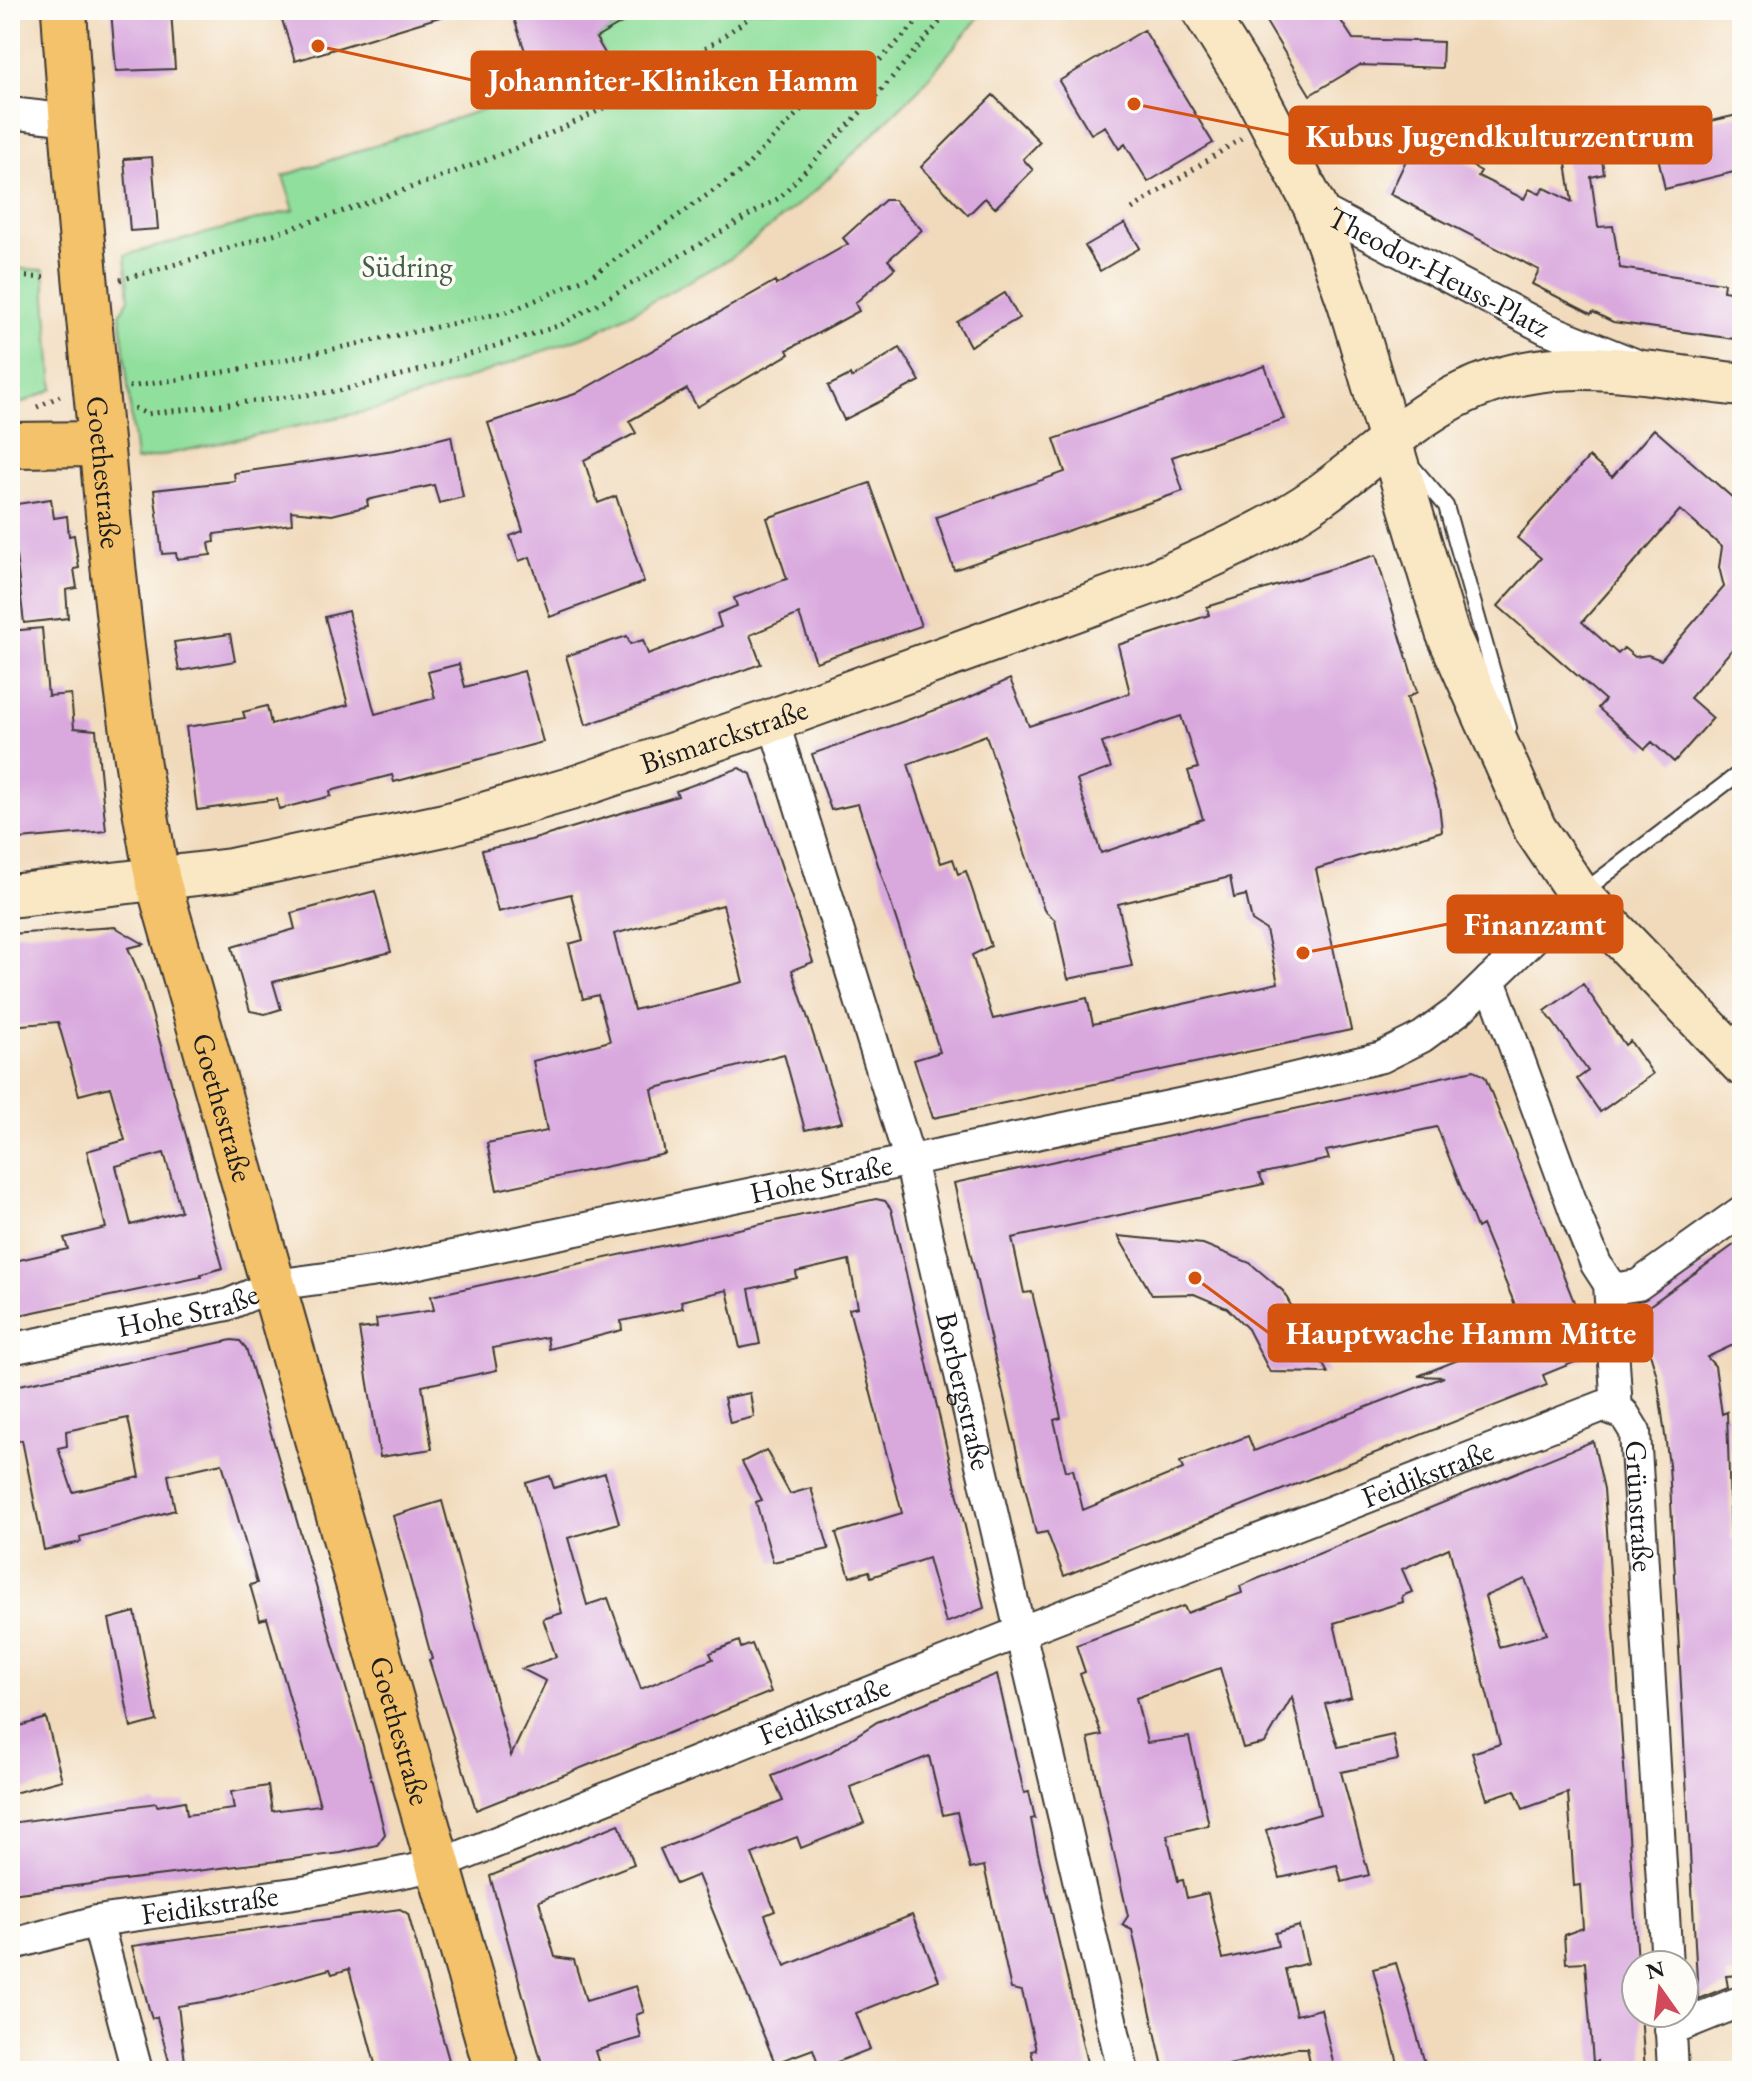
<svg xmlns="http://www.w3.org/2000/svg" width="1752" height="2081" font-family="'EB Garamond',serif">
  <style>
    .green { fill: #91df9d; stroke: #567e5c; stroke-width: 2 }
    .building { fill: #d9a9de; fill-rule: evenodd }
    .lines { fill: none; stroke-linecap: round; stroke-linejoin: round }
    .lane-casing { stroke: #3c3834; stroke-width: 18 }
    .street-casing { stroke: #3c3834; stroke-width: 34 }
    .secondary-casing { stroke: #3c3834; stroke-width: 46 }
    .primary-casing { stroke: #3c3834; stroke-width: 48 }
    .path { stroke: #3c3834; stroke-width: 5; stroke-dasharray: 2 6; stroke-linecap: butt }
    .lane { stroke: #fff; stroke-width: 14 }
    .street { stroke: #fff; stroke-width: 30 }
    .secondary { stroke: #fae7c3; stroke-width: 42 }
    .primary { stroke: #f3c26a; stroke-width: 44 }
    .labels { text-anchor: middle; stroke-width: 7; stroke-linejoin: round; paint-order: stroke }
    .park-label { font-size: 30px; fill: #456049; stroke: #fdfcf7 }
    .street-label { font-size: 30px; fill: #1c1c1c; stroke: #fdfcf7 }
    .leader { fill: none; stroke: #d4530e; stroke-width: 3 }
    .callout-dot { fill: #d4530e; stroke: #fdfcf7; stroke-width: 3 }
    .callout { fill: #d4530e; stroke: #d4530e; stroke-width: 3 }
    .callout-label { font-size: 32px; text-anchor: middle; font-weight: bold; fill: #fff }
  </style>
  <rect width="100%" height="100%" fill="#fdfcf7"/>
  <filter id="ink" filterUnits="userSpaceOnUse"><feTurbulence type="fractalNoise" baseFrequency=".0125" numOctaves="2"/><feDisplacementMap in="SourceGraphic" scale="16" xChannelSelector="R" yChannelSelector="G"/><feConvolveMatrix kernelMatrix="1 2 1 2 8 2 1 2 1" color-interpolation-filters="sRGB"/></filter>
  <filter id="wash" filterUnits="userSpaceOnUse"><feTurbulence type="fractalNoise" baseFrequency=".006" numOctaves="4" result="noise"/><feDisplacementMap in="SourceGraphic" scale="32" xChannelSelector="R" yChannelSelector="G"/><feGaussianBlur stdDeviation="1.8" result="paint"/><feColorMatrix in="noise" values="0 0 0 0 0 0 0 0 0 0 0 0 0 0 0 0 0 1.4 0 .05"/><feComposite in="paint" operator="in"/></filter>
  <g filter="url(#wash)">
    <rect width="100%" height="100%" fill="#f1dabb"/>
    <path class="green" d="M 644,10 L 985,10 L 919,89 L 815,191 L 730,259 L 596,332 L 391,406 L 136,461 L 120,313 L 129,299 L 125,255 L 294,210 L 283,176 L 520,97 L 537,86 L 609,62 L 596,38 Z
      M 10,268 L 44,270 L 53,389 L 15,406 L 10,406 Z"/>
    <g id="blocks">
      <path class="building" d="M 111,10 L 171,10 L 175,69 L 116,71 Z
        M 279,10 L 442,10 L 443,16 L 295,61 Z
        M 511,10 L 644,10 L 596,38 L 610,62 L 537,86 Z
        M 1259,10 L 1334,10 L 1353,39 L 1443,42 L 1442,68 L 1360,65 L 1310,95 Z
        M 1144,30 L 1213,143 L 1148,182 L 1125,144 L 1119,149 L 1105,126 L 1091,134 L 1059,81 Z
        M 993,95 L 1040,142 L 1023,159 L 1033,170 L 995,208 L 985,198 L 968,215 L 921,167 Z
        M 1742,114 L 1742,170 L 1665,189 L 1653,134 Z
        M 1421,129 L 1467,154 L 1463,161 L 1481,171 L 1478,176 L 1524,199 L 1529,189 L 1540,194 L 1543,187 L 1572,202 L 1565,157 L 1601,152 L 1604,174 L 1591,177 L 1598,227 L 1613,226 L 1620,268 L 1724,283 L 1723,291 L 1742,294 L 1742,340 L 1613,322 L 1593,312 L 1591,314 L 1532,284 L 1539,270 L 1390,194 Z
        M 152,157 L 158,229 L 130,231 L 124,159 Z
        M 885,200 L 894,200 L 922,230 L 888,260 L 895,268 L 855,303 L 859,311 L 787,350 L 789,354 L 697,407 L 687,389 L 629,421 L 636,433 L 584,460 L 598,503 L 616,496 L 644,582 L 550,617 L 530,557 L 519,561 L 510,536 L 523,531 L 488,423 L 575,394 L 775,281 L 776,285 L 848,244 L 843,238 Z
        M 1125,223 L 1140,248 L 1100,271 L 1085,246 Z
        M 1005,293 L 1019,318 L 970,346 L 957,322 Z
        M 900,348 L 920,381 L 844,420 L 828,386 L 850,375 L 851,378 Z
        M 1265,366 L 1284,419 L 1172,457 L 1183,491 L 954,570 L 936,517 L 1065,472 L 1054,439 Z
        M 1654,429 L 1742,506 L 1742,638 L 1690,698 L 1713,718 L 1674,762 L 1652,742 L 1645,749 L 1598,708 L 1605,700 L 1498,606 L 1541,558 L 1517,538 L 1589,457 L 1612,477 ZM 1680,510 L 1722,547 L 1719,567 L 1724,587 L 1661,660 L 1648,655 L 1635,657 L 1624,648 L 1618,654 L 1582,622 Z
        M 451,436 L 463,497 L 439,503 L 434,485 L 367,500 L 368,506 L 332,515 L 291,511 L 292,524 L 214,534 L 215,542 L 209,543 L 211,555 L 177,559 L 176,553 L 162,554 L 154,490 L 235,481 L 234,473 L 394,450 Z
        M 870,483 L 921,626 L 816,662 L 799,614 L 750,635 L 761,664 L 586,725 L 566,656 L 627,636 L 630,644 L 643,640 L 648,654 L 721,627 L 717,614 L 737,606 L 734,598 L 787,579 L 767,518 Z
        M 51,499 L 54,518 L 67,516 L 69,536 L 74,535 L 79,568 L 74,569 L 77,588 L 66,590 L 68,618 L 24,623 L 10,505 Z
        M 1376,555 L 1417,692 L 1407,698 L 1439,804 L 1442,831 L 1316,869 L 1351,1030 L 933,1118 L 914,1060 L 940,1052 L 858,804 L 831,810 L 812,754 L 966,699 L 1010,679 L 1029,726 L 1130,693 L 1118,645 L 1209,615 L 1207,607 ZM 1181,716 L 1198,768 L 1188,771 L 1203,819 L 1101,853 L 1077,780 L 1111,768 L 1102,743 ZM 986,735 L 1044,910 L 1055,920 L 1068,979 L 1132,966 L 1118,904 L 1230,877 L 1234,898 L 1246,895 L 1252,921 L 1266,930 L 1278,983 L 1093,1024 L 1087,998 L 993,1019 L 972,955 L 991,946 L 966,871 L 958,874 L 953,859 L 941,863 L 908,764 Z
        M 348,611 L 375,714 L 435,698 L 428,672 L 459,664 L 465,687 L 524,671 L 543,742 L 394,782 L 392,775 L 330,791 L 331,796 L 279,809 L 277,799 L 197,810 L 186,727 L 245,718 L 243,712 L 267,706 L 271,724 L 348,705 L 325,617 Z
        M 42,628 L 48,696 L 71,694 L 74,728 L 96,730 L 106,831 L 10,840 L 10,631 Z
        M 230,634 L 235,661 L 179,671 L 174,642 Z
        M 739,768 L 751,774 L 813,962 L 792,970 L 842,1122 L 805,1130 L 784,1054 L 652,1089 L 665,1154 L 497,1190 L 487,1143 L 547,1131 L 533,1061 L 610,1041 L 598,995 L 583,999 L 569,944 L 583,940 L 571,894 L 498,912 L 482,850 L 531,840 L 678,796 L 676,791 ZM 723,905 L 743,982 L 634,1010 L 614,934 Z
        M 375,891 L 391,952 L 273,982 L 281,1009 L 265,1014 L 250,1011 L 232,947 L 295,929 L 291,913 Z
        M 115,927 L 144,944 L 128,948 L 143,982 L 223,1268 L 201,1274 L 201,1277 L 10,1317 L 10,1262 L 68,1249 L 64,1238 L 106,1228 L 87,1151 L 125,1140 L 110,1087 L 79,1095 L 58,1022 L 10,1026 L 10,934 ZM 164,1153 L 181,1211 L 131,1225 L 116,1166 Z
        M 1583,984 L 1625,1045 L 1630,1041 L 1653,1074 L 1600,1112 L 1577,1079 L 1588,1071 L 1545,1011 Z
        M 1474,1070 L 1485,1077 L 1578,1312 L 1568,1316 L 1585,1358 L 1543,1375 L 1547,1385 L 1064,1576 L 1047,1532 L 1036,1534 L 954,1183 ZM 1437,1127 L 1477,1228 L 1482,1225 L 1515,1305 L 1487,1316 L 1498,1344 L 1418,1376 L 1444,1377 L 1254,1451 L 1248,1436 L 1180,1462 L 1183,1469 L 1083,1510 L 1073,1469 L 1066,1471 L 1054,1420 L 1061,1418 L 1054,1385 L 1032,1292 L 1024,1293 L 1012,1238 L 1264,1184 L 1259,1174 L 1329,1159 L 1326,1151 Z
        M 876,1199 L 885,1201 L 891,1209 L 984,1608 L 946,1623 L 928,1558 L 871,1577 L 869,1571 L 850,1577 L 836,1533 L 902,1513 L 849,1309 L 858,1307 L 849,1260 L 796,1272 L 797,1278 L 749,1289 L 760,1344 L 740,1348 L 727,1290 L 681,1301 L 683,1308 L 621,1321 L 622,1330 L 549,1349 L 547,1337 L 493,1348 L 497,1370 L 422,1386 L 432,1449 L 380,1457 L 359,1329 L 377,1327 L 376,1319 L 434,1310 L 431,1296 Z
        M 1118,1236 L 1203,1244 L 1250,1263 L 1283,1291 L 1328,1373 L 1270,1372 L 1248,1329 L 1227,1308 L 1194,1294 L 1152,1295 Z
        M 1742,1239 L 1742,1341 L 1707,1357 L 1715,1366 L 1722,1414 L 1727,1412 L 1731,1539 L 1736,1538 L 1739,1570 L 1742,1975 L 1726,1976 L 1728,1987 L 1698,1999 L 1669,1465 L 1657,1376 L 1638,1314 Z
        M 232,1340 L 240,1341 L 246,1348 L 363,1746 L 385,1834 L 377,1845 L 341,1853 L 10,1894 L 10,1823 L 156,1803 L 157,1806 L 185,1801 L 187,1815 L 234,1809 L 231,1792 L 268,1786 L 272,1811 L 320,1805 L 267,1618 L 260,1620 L 250,1585 L 257,1583 L 222,1463 L 168,1475 L 175,1510 L 80,1537 L 81,1542 L 44,1550 L 22,1440 L 10,1443 L 10,1387 ZM 128,1418 L 140,1477 L 73,1492 L 58,1448 L 67,1446 L 66,1431 Z
        M 750,1393 L 754,1417 L 730,1423 L 724,1398 Z
        M 1593,1441 L 1604,1489 L 1638,1961 L 1636,2013 L 1641,2013 L 1645,2071 L 1599,2071 L 1598,2061 L 1593,2062 L 1585,1962 L 1566,1963 L 1564,1935 L 1583,1928 L 1580,1885 L 1574,1886 L 1568,1793 L 1523,1809 L 1515,1790 L 1487,1799 L 1472,1753 L 1500,1744 L 1449,1548 L 1402,1569 L 1412,1592 L 1402,1596 L 1403,1602 L 1334,1623 L 1351,1697 L 1325,1704 L 1338,1747 L 1393,1735 L 1398,1760 L 1341,1772 L 1369,1875 L 1342,1882 L 1337,1865 L 1280,1878 L 1266,1830 L 1320,1814 L 1292,1697 L 1265,1743 L 1243,1748 L 1220,1668 L 1136,1698 L 1147,1743 L 1189,1737 L 1209,1825 L 1167,1835 L 1178,1881 L 1183,1880 L 1187,1898 L 1208,1893 L 1223,1959 L 1278,1946 L 1275,1933 L 1299,1926 L 1308,1963 L 1285,1969 L 1296,2015 L 1321,2009 L 1335,2071 L 1312,2071 L 1307,2048 L 1297,2048 L 1229,2065 L 1230,2071 L 1164,2071 L 1132,1930 L 1122,1925 L 1128,1916 L 1088,1738 L 1102,1735 L 1080,1674 L 1085,1672 L 1076,1645 L 1184,1606 L 1187,1613 L 1242,1593 L 1240,1586 ZM 1525,1579 L 1547,1634 L 1499,1647 L 1485,1596 Z
        M 766,1450 L 790,1494 L 811,1488 L 829,1549 L 773,1562 L 756,1502 L 762,1500 L 742,1462 Z
        M 605,1473 L 619,1523 L 568,1538 L 587,1605 L 608,1598 L 641,1689 L 713,1659 L 710,1653 L 739,1641 L 741,1648 L 752,1644 L 771,1692 L 476,1810 L 429,1660 L 432,1659 L 393,1516 L 442,1501 L 511,1756 L 546,1681 L 522,1669 L 556,1657 L 543,1619 L 562,1613 L 526,1483 L 550,1476 L 554,1488 Z
        M 135,1612 L 157,1721 L 131,1728 L 109,1619 Z
        M 997,1674 L 1024,1793 L 1029,1792 L 1035,1818 L 1031,1819 L 1037,1849 L 1089,2071 L 1036,2071 L 1031,2051 L 1036,2050 L 1022,1991 L 1011,1989 L 984,1866 L 970,1869 L 957,1812 L 943,1815 L 929,1756 L 850,1787 L 864,1823 L 801,1848 L 797,1837 L 752,1854 L 775,1911 L 765,1915 L 785,1966 L 912,1915 L 939,1980 L 856,2013 L 870,2049 L 820,2069 L 813,2049 L 775,2063 L 698,1875 L 676,1884 L 660,1849 L 783,1801 L 772,1776 L 829,1753 L 877,1722 Z
        M 46,1718 L 62,1780 L 10,1794 L 10,1729 Z
        M 619,1824 L 634,1864 L 539,1901 L 555,1957 L 574,1960 L 586,2001 L 636,1986 L 644,2012 L 636,2015 L 641,2038 L 595,2051 L 601,2071 L 544,2071 L 490,1876 Z
        M 400,1909 L 408,1914 L 452,2071 L 377,2071 L 349,1969 L 332,1974 L 330,1969 L 220,1999 L 178,2006 L 185,2062 L 170,2065 L 157,2017 L 152,2018 L 149,2009 L 132,1946 Z
        M 1396,1963 L 1409,2006 L 1427,2071 L 1400,2071 L 1373,1969 Z"/>
    </g>
  </g>
  <g filter="url(#ink)">
    <use href="#blocks" fill-opacity="0" stroke="#3c3834" stroke-width="2"/>
    <g class="lines">
      <g class="lane-casing">
        <path id="lane" d="M 1412,466 L 1446,506 L 1509,728
          M 1583,892 L 1742,771"/>
      </g>
      <g class="street-casing">
        <g id="street">
          <path d="M 10,113 L 71,120"/>
          <path id="s1" d="M 1315,207 L 1545,328 L 1637,365"/>
          <path id="s2" d="M 773,720 L 910,1161 L 1123,2071"/>
          <path d="M 1490,980 L 1578,1220 L 1596,1264 L 1609,1284 L 1617,1410"/>
          <path d="M 1609,1284 L 1618,1288 L 1638,1285 L 1742,1211"/>
          <path id="s3" d="M 10,1349 L 227,1305 L 274,1285 L 385,1270 L 1232,1093 L 1382,1057 L 1422,1037 L 1459,1010 L 1579,894"/>
          <path d="M 97,1921 L 137,2071"/>
          <path id="s4" d="M 10,1945 L 97,1921 L 308,1891 L 439,1865 L 1020,1632 L 1603,1406 L 1624,1414 L 1635,1432 L 1667,1965"/>
          <path d="M 1670,2013 L 1673,2071"/>
          <path d="M 1670,2030 L 1742,2001"/>
        </g>
      </g>
      <g class="secondary-casing">
        <g id="secondary">
          <path d="M 1203,10 L 1255,93 L 1315,207 L 1349,303 L 1447,632 L 1535,829 L 1579,894 L 1742,1064"/>
          <path id="s5" d="M 10,896 L 231,870 L 449,824 L 570,789 L 773,720 L 1153,582 C 1205,559 1257,537 1305,506 C 1387,452 1431,386 1537,371 C 1606,361 1674,378 1742,385"/>
        </g>
      </g>
      <g class="primary-casing">
        <g id="primary">
          <path id="s6" d="M 64,10 C 73,157 87,303 102,450 C 115,594 130,739 158,881 L 497,2071"/>
          <path d="M 10,445 L 101,444"/>
        </g>
      </g>
      <path class="path" d="M 1132,209 L 1242,138
        M 10,276 L 49,278
        M 120,280 C 210,255 298,227 387,196 C 528,147 640,102 759,10
        M 129,387 L 236,370 L 511,311 L 593,275 L 743,170 L 814,96 L 879,61 L 929,10
        M 37,407 L 60,396
        M 134,408 L 147,414 L 338,391 L 414,372 L 561,325 L 779,198 L 878,94 L 950,10"/>
      <use href="#lane" class="lane"/>
      <use href="#street" class="street"/>
      <use href="#secondary" class="secondary"/>
      <use href="#primary" class="primary"/>
    </g>
  </g>
  <g class="labels">
    <g class="park-label">
      <text x="407" y="277">Südring</text>
    </g>
    <g class="street-label">
      <text dy="10" stroke="none"><textPath href="#s1" startOffset="140">Theodor-Heuss-Platz</textPath></text>
      <text dy="10" stroke="none"><textPath href="#s6" startOffset="464">Goethestraße</textPath></text>
      <text dy="10" stroke="none"><textPath href="#s5" startOffset="734">Bismarckstraße</textPath></text>
      <text dy="10" stroke="none"><textPath href="#s6" startOffset="1112">Goethestraße</textPath></text>
      <text dy="10" stroke="none"><textPath href="#s3" startOffset="830">Hohe Straße</textPath></text>
      <text dy="10" stroke="none"><textPath href="#s3" startOffset="182">Hohe Straße</textPath></text>
      <text dy="10" stroke="none"><textPath href="#s2" startOffset="698">Borbergstraße</textPath></text>
      <text dy="10" stroke="none"><textPath href="#s4" startOffset="1500">Feidikstraße</textPath></text>
      <text dy="10" stroke="none"><textPath href="#s4" startOffset="1806">Grünstraße</textPath></text>
      <text dy="10" stroke="none"><textPath href="#s4" startOffset="852">Feidikstraße</textPath></text>
      <text dy="10" stroke="none"><textPath href="#s6" startOffset="1760">Goethestraße</textPath></text>
      <text dy="10" stroke="none"><textPath href="#s4" startOffset="204">Feidikstraße</textPath></text>
    </g>
  </g>
  <path class="leader" d="M318 46L472 80M1134 104L1290 135M1303 953L1448 924M1195 1278L1269 1333"/>
  <g class="callout-dot">
    <circle cx="318" cy="46" r="8"/>
    <circle cx="1134" cy="104" r="8"/>
    <circle cx="1303" cy="953" r="8"/>
    <circle cx="1195" cy="1278" r="8"/>
  </g>
  <g class="callout">
    <rect x="472" y="52" width="403" height="56" rx="8"/>
    <rect x="1290" y="107" width="421" height="56" rx="8"/>
    <rect x="1448" y="896" width="174" height="56" rx="8"/>
    <rect x="1269" y="1305" width="383" height="56" rx="8"/>
  </g>
  <g class="callout-label">
    <text x="673" y="91">Johanniter-Kliniken Hamm</text>
    <text x="1500" y="147">Kubus Jugendkulturzentrum</text>
    <text x="1535" y="935">Finanzamt</text>
    <text x="1461" y="1344">Hauptwache Hamm Mitte</text>
  </g>
  <rect width="1752" height="2081" fill="none" stroke="#fdfcf7" stroke-width="40"/>
  <g transform="translate(1660 1989) rotate(346)"><circle r="38" fill="#fdfcf7" stroke="#a3a29f" stroke-width="2"/>
  <path d="M0-6L14 30L0 20L-14 30Z" fill="#d1495b"/>
  <text y="-12" font-size="22" font-weight="bold" text-anchor="middle" fill="#1c1c1c">N</text>
  </g>
</svg>
